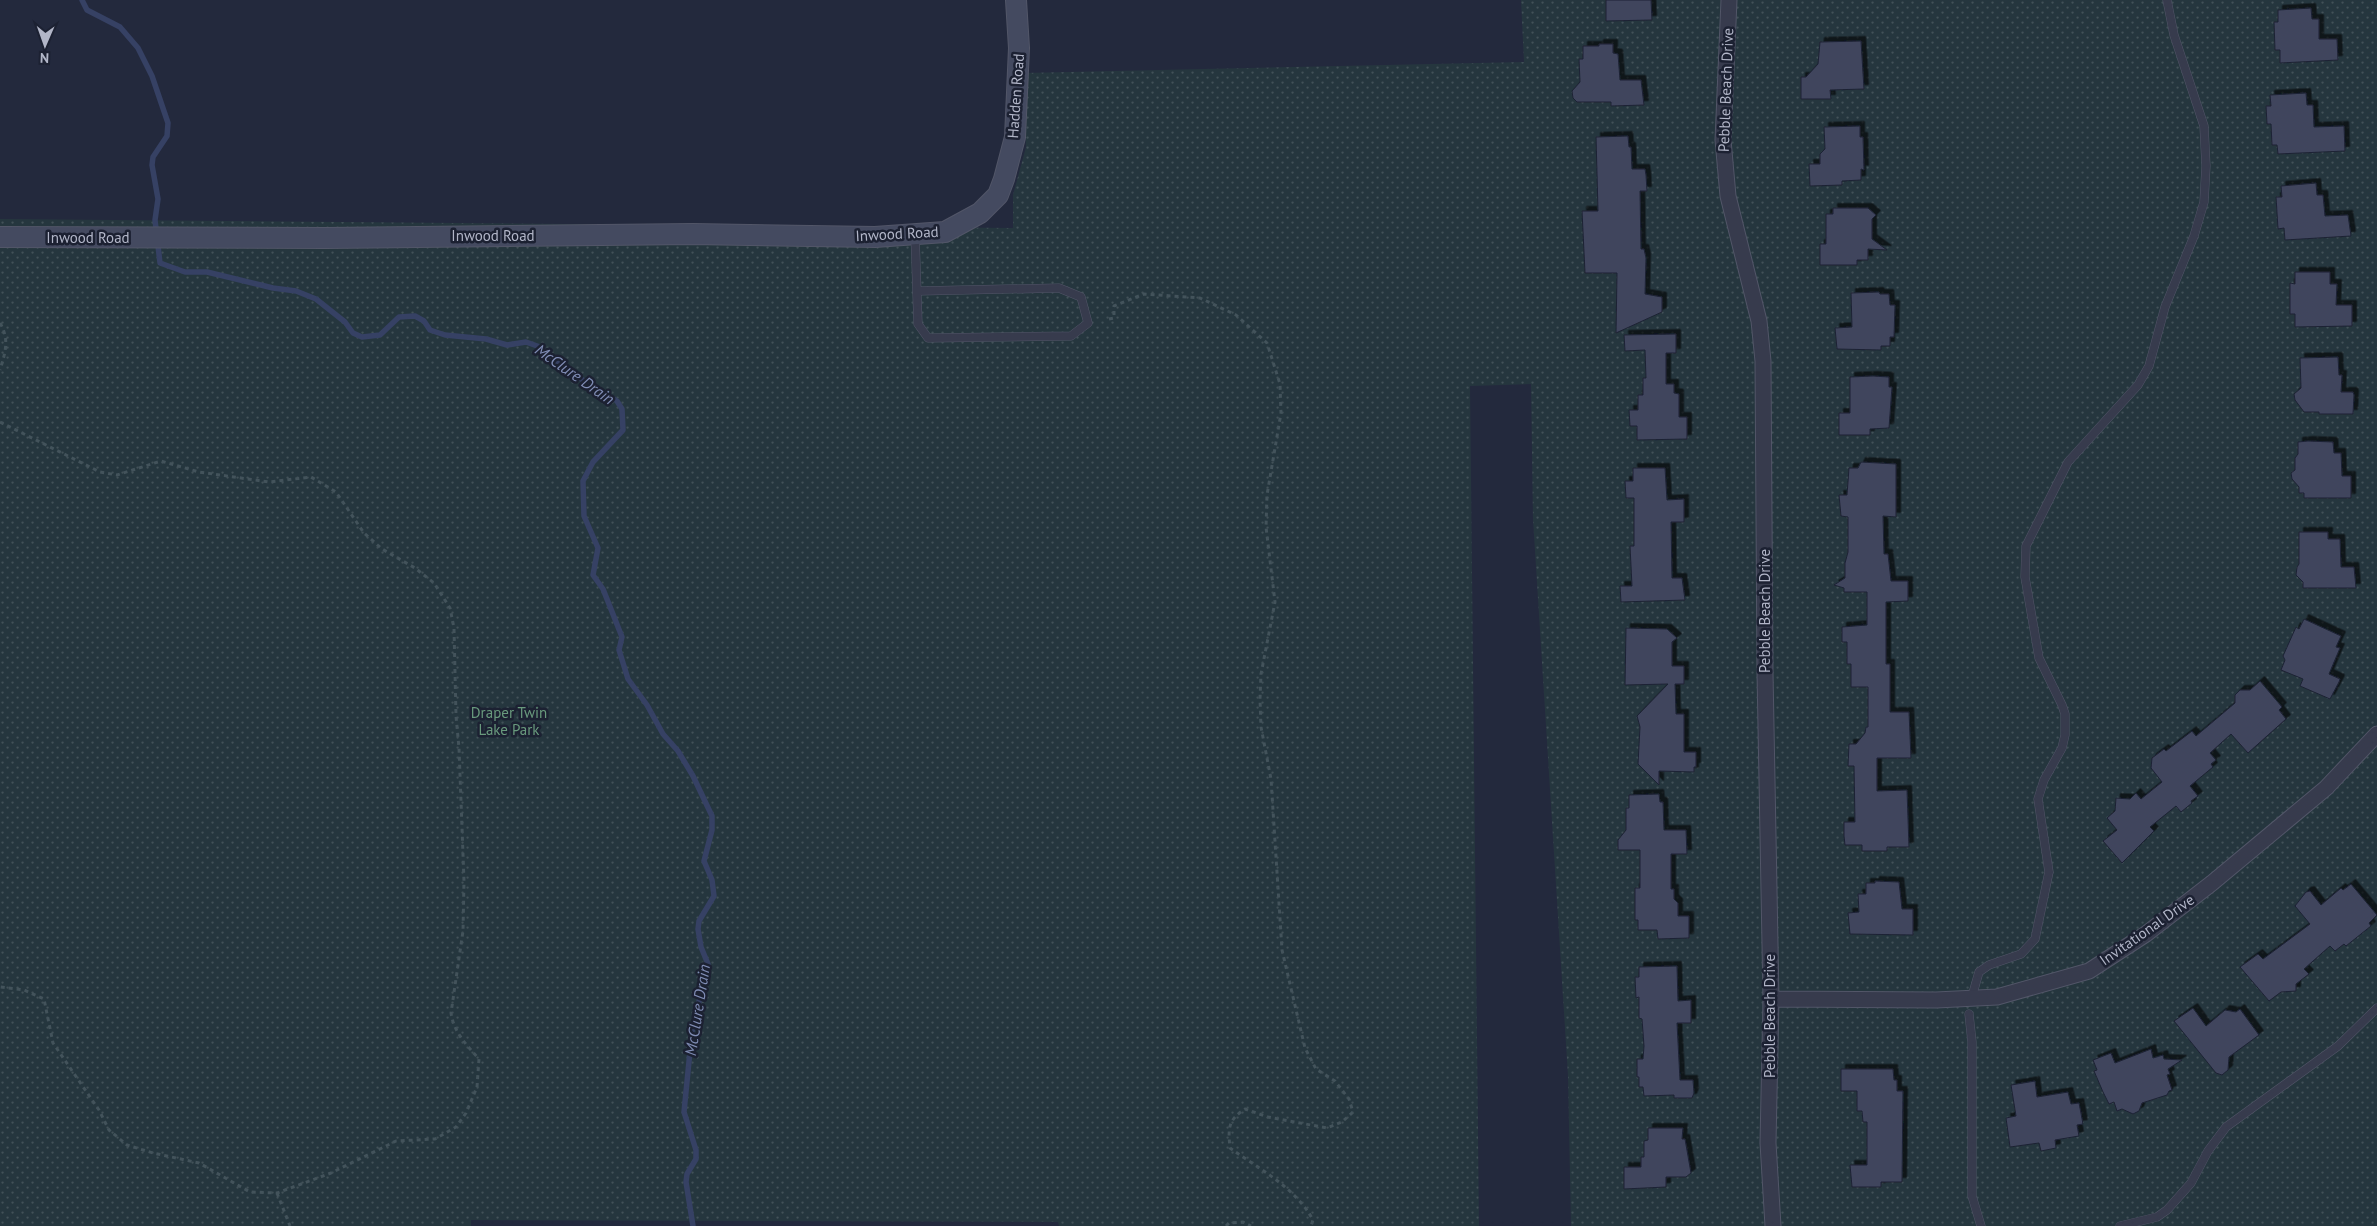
<svg xmlns="http://www.w3.org/2000/svg" width="2377" height="1226" font-family="'PT Sans',sans-serif">
  <style>
    .grass { fill: url(#grass-dots) }
    .lines { fill: none; stroke-linecap: round; stroke-linejoin: round }
    .stream { stroke: #364164; stroke-width: 5.5 }
    .building { fill: #3f455d; stroke: #1e2334; filter: url(#shadow) }
    .lane-casing { stroke: #525668; stroke-width: 9 }
    .street-casing { stroke: #525668; stroke-width: 17 }
    .secondary-casing { stroke: #525668; stroke-width: 22 }
    .path { stroke: #43535b; stroke-width: 3; stroke-dasharray: 4 4; stroke-linecap: butt }
    .lane { stroke: #373b4d; stroke-width: 8 }
    .street { stroke: #373b4d; stroke-width: 15 }
    .secondary { stroke: #444a60; stroke-width: 20 }
    .labels { text-anchor: middle; stroke-width: 5; stroke-linejoin: round; paint-order: stroke }
    .street-label { font-size: 15px; fill: #b2b6c8; stroke: #1c2132 }
    .park-label { font-size: 15px; fill: #699a7d; stroke: #1c2132 }
    .water-label { font-size: 16px; font-style: italic; fill: #808db5; stroke: #1c2132 }
  </style>
  <defs>
    <pattern id="grass-dots" width="8" height="8" patternUnits="userSpaceOnUse" patternTransform="scale(1.25)"><rect width="8" height="8" fill="#25363e"/><path d="M2 2h.1M6 6h.1" fill="none" stroke="#425158" stroke-width="1.8" stroke-linecap="round"/></pattern>
    <filter id="shadow"><feDropShadow dx="4.5" dy="-4.5" stdDeviation="0" flood-color="#0009"/></filter>
  </defs>
  <rect width="100%" height="100%" fill="#23293d"/>
  <path class="grass" d="M 1521,0 L 2377,0 L 2377,1226 L 1571,1226 L 1568,1076 L 1533,519 L 1531,384 L 1470,386 L 1479,1226 L 1059,1226 L 1058,1222 L 471,1220 L 471,1226 L 0,1226 L 0,219 L 1013,228 L 1013,195 L 1026,147 L 1024,73 L 1524,62 Z"/>
  <g class="lines">
    <path class="stream" d="M 82,0 L 87,10 L 120,27 L 138,48 L 152,76 L 168,123 L 167,136 L 153,157 L 152,165 L 158,199 L 155,220 L 160,263 L 185,272 L 207,272 L 273,288 L 296,291 L 316,299 L 345,322 L 353,333 L 362,337 L 380,335 L 399,317 L 415,316 L 424,321 L 430,330 L 445,335 L 486,339 L 507,345 L 526,342 L 540,347 L 565,369 L 617,401 L 622,409 L 623,430 L 593,462 L 583,481 L 584,516 L 598,548 L 593,575 L 603,589 L 622,637 L 619,650 L 628,679 L 647,705 L 663,734 L 678,751 L 693,776 L 712,816 L 712,830 L 704,861 L 712,880 L 714,896 L 699,921 L 698,929 L 701,947 L 708,964 L 692,1031 L 684,1112 L 696,1150 L 696,1159 L 687,1174 L 686,1182 L 693,1226"/>
  </g>
  <path class="building" d="M 1606,0 L 1651,0 L 1652,20 L 1606,21 Z
    M 2311,8 L 2312,19 L 2319,19 L 2319,39 L 2337,39 L 2338,60 L 2280,63 L 2280,50 L 2275,50 L 2274,22 L 2278,22 L 2278,10 Z
    M 1861,41 L 1864,89 L 1830,90 L 1831,99 L 1801,99 L 1801,77 L 1806,77 L 1818,64 L 1820,42 Z
    M 1599,44 L 1613,44 L 1613,53 L 1618,54 L 1620,80 L 1641,80 L 1644,105 L 1611,106 L 1611,102 L 1577,102 L 1573,98 L 1572,91 L 1580,82 L 1579,59 L 1583,59 L 1583,46 L 1599,46 Z
    M 2306,93 L 2307,105 L 2313,105 L 2314,127 L 2344,126 L 2345,151 L 2278,154 L 2277,145 L 2272,145 L 2271,124 L 2267,124 L 2266,106 L 2271,106 L 2270,95 Z
    M 1860,126 L 1860,137 L 1863,137 L 1864,170 L 1861,169 L 1861,180 L 1842,181 L 1842,185 L 1810,186 L 1809,164 L 1820,164 L 1820,154 L 1825,149 L 1824,127 Z
    M 1628,136 L 1629,147 L 1631,147 L 1632,169 L 1645,169 L 1646,175 L 1647,191 L 1640,191 L 1641,249 L 1644,249 L 1646,258 L 1645,294 L 1662,297 L 1662,312 L 1616,333 L 1617,273 L 1585,273 L 1582,211 L 1598,211 L 1596,137 Z
    M 2316,183 L 2317,195 L 2323,195 L 2325,216 L 2348,215 L 2351,236 L 2285,240 L 2284,228 L 2278,229 L 2276,197 L 2282,197 L 2281,186 Z
    M 1833,208 L 1868,208 L 1876,215 L 1872,219 L 1872,239 L 1887,250 L 1868,249 L 1868,260 L 1857,260 L 1857,265 L 1820,265 L 1820,244 L 1826,244 L 1826,214 L 1833,214 Z
    M 2295,272 L 2330,272 L 2330,284 L 2337,284 L 2336,305 L 2352,305 L 2352,326 L 2295,327 L 2295,314 L 2290,314 L 2290,283 L 2295,284 Z
    M 1879,292 L 1880,294 L 1889,294 L 1890,305 L 1895,305 L 1894,337 L 1890,337 L 1890,346 L 1881,346 L 1881,350 L 1837,349 L 1835,328 L 1852,327 L 1851,293 Z
    M 1676,334 L 1676,353 L 1666,353 L 1666,384 L 1674,384 L 1674,393 L 1679,394 L 1679,417 L 1687,417 L 1687,439 L 1637,440 L 1637,426 L 1630,426 L 1629,410 L 1638,410 L 1638,395 L 1643,395 L 1643,378 L 1646,378 L 1645,350 L 1625,351 L 1624,335 Z
    M 2338,357 L 2339,375 L 2342,375 L 2341,392 L 2353,392 L 2354,395 L 2353,414 L 2319,414 L 2319,412 L 2304,412 L 2295,400 L 2294,394 L 2301,388 L 2300,358 Z
    M 1873,376 L 1889,377 L 1889,387 L 1892,387 L 1889,428 L 1870,429 L 1870,435 L 1839,435 L 1839,413 L 1850,413 L 1850,377 Z
    M 2308,441 L 2333,442 L 2334,453 L 2341,453 L 2342,476 L 2351,476 L 2351,498 L 2304,498 L 2304,493 L 2299,493 L 2299,487 L 2292,479 L 2291,473 L 2295,470 L 2295,458 L 2298,454 L 2298,442 Z
    M 1861,462 L 1896,464 L 1896,517 L 1883,516 L 1884,554 L 1888,554 L 1891,581 L 1908,581 L 1908,601 L 1886,602 L 1886,664 L 1890,664 L 1890,712 L 1909,712 L 1911,758 L 1877,758 L 1877,791 L 1907,790 L 1909,847 L 1887,847 L 1887,851 L 1862,851 L 1862,845 L 1845,845 L 1844,836 L 1844,822 L 1855,822 L 1854,766 L 1848,766 L 1849,744 L 1856,744 L 1865,733 L 1866,727 L 1868,727 L 1868,687 L 1851,687 L 1851,664 L 1847,664 L 1847,642 L 1842,642 L 1842,627 L 1867,625 L 1867,592 L 1844,592 L 1844,588 L 1834,585 L 1845,578 L 1845,563 L 1848,552 L 1848,517 L 1841,516 L 1839,495 L 1847,495 L 1849,468 L 1858,468 Z
    M 1633,468 L 1665,468 L 1667,500 L 1684,499 L 1684,522 L 1671,522 L 1672,578 L 1682,578 L 1685,600 L 1621,602 L 1620,586 L 1632,586 L 1630,546 L 1634,546 L 1634,498 L 1626,498 L 1625,481 L 1633,481 Z
    M 2299,532 L 2328,532 L 2328,539 L 2340,539 L 2341,567 L 2354,567 L 2356,588 L 2303,588 L 2303,582 L 2296,575 L 2297,567 L 2299,564 Z
    M 2304,619 L 2341,636 L 2336,647 L 2340,648 L 2329,674 L 2340,679 L 2339,682 L 2330,699 L 2300,686 L 2303,679 L 2281,670 L 2285,660 L 2283,656 L 2296,627 L 2299,629 Z
    M 1626,628 L 1667,629 L 1677,638 L 1672,642 L 1672,666 L 1684,666 L 1684,684 L 1675,684 L 1676,714 L 1684,714 L 1684,752 L 1696,752 L 1696,767 L 1694,767 L 1694,772 L 1659,771 L 1659,785 L 1638,764 L 1640,727 L 1637,716 L 1668,684 L 1625,685 Z
    M 2260,681 L 2282,707 L 2279,710 L 2286,719 L 2248,753 L 2231,734 L 2210,753 L 2216,760 L 2211,764 L 2213,767 L 2190,786 L 2198,796 L 2191,801 L 2192,803 L 2181,812 L 2176,806 L 2150,827 L 2154,831 L 2122,863 L 2103,841 L 2117,830 L 2107,818 L 2115,811 L 2116,798 L 2130,799 L 2136,793 L 2141,799 L 2162,782 L 2151,768 L 2152,758 L 2164,749 L 2166,751 L 2192,731 L 2196,736 L 2235,703 L 2235,695 L 2240,690 L 2250,690 Z
    M 1659,794 L 1660,802 L 1663,802 L 1664,830 L 1686,830 L 1687,854 L 1671,854 L 1671,889 L 1674,889 L 1674,899 L 1678,903 L 1678,916 L 1689,916 L 1689,938 L 1658,939 L 1657,930 L 1638,930 L 1638,920 L 1635,920 L 1635,888 L 1640,888 L 1640,850 L 1618,850 L 1618,840 L 1626,830 L 1626,808 L 1629,808 L 1629,795 Z
    M 1875,881 L 1899,882 L 1902,909 L 1913,909 L 1913,935 L 1850,934 L 1848,913 L 1859,912 L 1858,894 L 1866,894 L 1866,883 L 1875,883 Z
    M 2351,884 L 2377,915 L 2369,923 L 2371,926 L 2346,946 L 2344,944 L 2335,951 L 2330,946 L 2304,969 L 2309,974 L 2296,984 L 2296,991 L 2281,992 L 2269,1001 L 2240,967 L 2258,954 L 2263,959 L 2310,924 L 2295,906 L 2306,892 L 2310,891 L 2321,905 L 2341,888 L 2343,890 Z
    M 1677,966 L 1678,1001 L 1691,1000 L 1691,1023 L 1677,1023 L 1680,1080 L 1693,1080 L 1694,1093 L 1692,1098 L 1674,1098 L 1674,1095 L 1644,1096 L 1643,1087 L 1639,1087 L 1639,1077 L 1637,1077 L 1637,1059 L 1643,1059 L 1644,1046 L 1642,1019 L 1639,1018 L 1639,997 L 1636,998 L 1635,977 L 1639,977 L 1639,967 Z
    M 2193,1008 L 2206,1026 L 2225,1010 L 2236,1012 L 2240,1009 L 2259,1035 L 2229,1057 L 2228,1070 L 2222,1075 L 2216,1073 L 2174,1021 Z
    M 2151,1049 L 2153,1058 L 2163,1055 L 2164,1059 L 2182,1060 L 2168,1069 L 2170,1074 L 2167,1075 L 2172,1090 L 2169,1091 L 2167,1095 L 2142,1103 L 2139,1111 L 2133,1114 L 2122,1109 L 2117,1111 L 2114,1102 L 2109,1104 L 2103,1092 L 2094,1071 L 2097,1070 L 2093,1060 L 2111,1053 L 2115,1063 Z
    M 1841,1069 L 1893,1069 L 1894,1080 L 1897,1080 L 1897,1091 L 1903,1091 L 1902,1182 L 1881,1182 L 1881,1187 L 1852,1187 L 1850,1165 L 1867,1165 L 1867,1122 L 1863,1122 L 1862,1111 L 1857,1111 L 1857,1091 L 1841,1091 Z
    M 2035,1081 L 2037,1097 L 2068,1092 L 2071,1104 L 2079,1103 L 2083,1124 L 2077,1125 L 2079,1136 L 2055,1140 L 2056,1148 L 2041,1151 L 2039,1143 L 2010,1147 L 2006,1118 L 2016,1116 L 2011,1085 Z
    M 1648,1128 L 1683,1128 L 1682,1139 L 1685,1139 L 1691,1173 L 1686,1177 L 1666,1177 L 1666,1187 L 1624,1189 L 1624,1167 L 1641,1167 L 1641,1157 L 1644,1157 L 1644,1141 L 1648,1140 Z"/>
  <g class="lines">
    <g class="lane-casing">
      <path id="lane" d="M 915,234 L 918,324 L 928,338 L 1071,336 L 1088,323 L 1081,297 L 1059,288 L 918,291
        M 1973,993 L 1979,972 L 1989,965 L 2021,954 L 2035,939 L 2049,872 L 2038,799 L 2044,780 L 2062,748 L 2065,735 L 2065,714 L 2062,705 L 2039,658 L 2025,577 L 2026,546 L 2068,462 L 2138,385 L 2149,366 L 2165,307 L 2194,236 L 2204,202 L 2206,166 L 2204,126 L 2174,35 L 2167,0
        M 1969,1014 L 1972,1042 L 1972,1196 L 1981,1226
        M 2120,1226 L 2157,1217 L 2167,1210 L 2191,1183 L 2208,1151 L 2226,1127 L 2338,1046 L 2377,1008"/>
    </g>
    <g class="street-casing">
      <path id="street" d="M 1729,0 L 1723,140 L 1728,196 L 1759,321 L 1763,361 L 1765,672 L 1771,999 L 1768,1143 L 1773,1226
        M 1771,999 L 1936,1000 L 1997,997 L 2089,971 L 2146,934 L 2212,883 L 2326,788 L 2377,734"/>
    </g>
    <g class="secondary-casing">
      <path id="secondary" d="M 0,237 L 326,238 L 693,234 L 875,237 L 945,232 L 980,213 L 998,195 L 1004,179 L 1015,137 L 1019,48 L 1016,0"/>
    </g>
    <path class="path" d="M 1109,319 L 1114,318 L 1114,306 L 1144,294 L 1200,298 L 1236,315 L 1267,343 L 1280,384 L 1281,413 L 1267,495 L 1266,527 L 1275,602 L 1261,674 L 1260,699 L 1261,727 L 1271,779 L 1282,950 L 1305,1048 L 1316,1069 L 1335,1081 L 1349,1099 L 1353,1112 L 1342,1122 L 1327,1128 L 1268,1117 L 1245,1109 C 1228,1120 1228,1128 1230,1148 C 1258,1168 1296,1188 1313,1220 L 1311,1226
      M 0,323 C 10,340 5,353 0,370
      M 0,422 L 100,472 L 117,475 L 161,461 L 199,472 L 269,482 L 311,477 L 336,492 L 364,533 L 382,549 L 415,568 L 434,583 L 450,608 L 454,628 L 456,716 L 459,748 L 464,881 L 463,931 L 451,1013 C 454,1033 466,1044 479,1059 L 477,1087 L 466,1113 L 456,1127 L 435,1139 L 396,1141 L 331,1173 L 277,1193 L 250,1192 L 199,1163 L 153,1153 L 127,1145 L 109,1130 L 99,1110 L 53,1043 L 44,999 L 24,990 L 0,987
      M 277,1193 L 290,1226
      M 1226,1226 L 1229,1223 L 1243,1222 L 1251,1226"/>
    <use href="#lane" class="lane"/>
    <use href="#street" class="street"/>
    <use href="#secondary" class="secondary"/>
  </g>
  <g class="labels">
    <g class="street-label">
      <text transform="translate(1726 90) rotate(-88)" y="5">Pebble Beach Drive</text>
      <text transform="translate(1016 96) rotate(-86)" y="5">Hadden Road</text>
      <text transform="translate(897 234) rotate(-3)" y="5">Inwood Road</text>
      <text x="493" y="241">Inwood Road</text>
      <text x="88" y="243">Inwood Road</text>
      <text transform="translate(1765 611) rotate(-90)" y="5">Pebble Beach Drive</text>
      <text transform="translate(2147 930) rotate(-35)" y="5">Invitational Drive</text>
      <text transform="translate(1770 1016) rotate(-90)" y="5">Pebble Beach Drive</text>
    </g>
    <g class="park-label">
      <text x="509" y="718">Draper Twin<tspan x="509" dy="17">Lake Park</tspan></text>
    </g>
    <g class="water-label">
      <text transform="translate(575 374) rotate(35)" y="6">McClure Drain</text>
      <text transform="translate(697 1010) rotate(-81)" y="6">McClure Drain</text>
    </g>
  </g>
  <g transform="translate(45 45) rotate(182)" stroke="#1c2132" stroke-width="4" paint-order="stroke">
  <path d="M0-4L9 19L0 12L-9 19Z" fill="#b2b6c8"/>
  <text y="-8" font-size="14" font-weight="bold" text-anchor="middle" fill="#b2b6c8">N</text>
  </g>
</svg>
